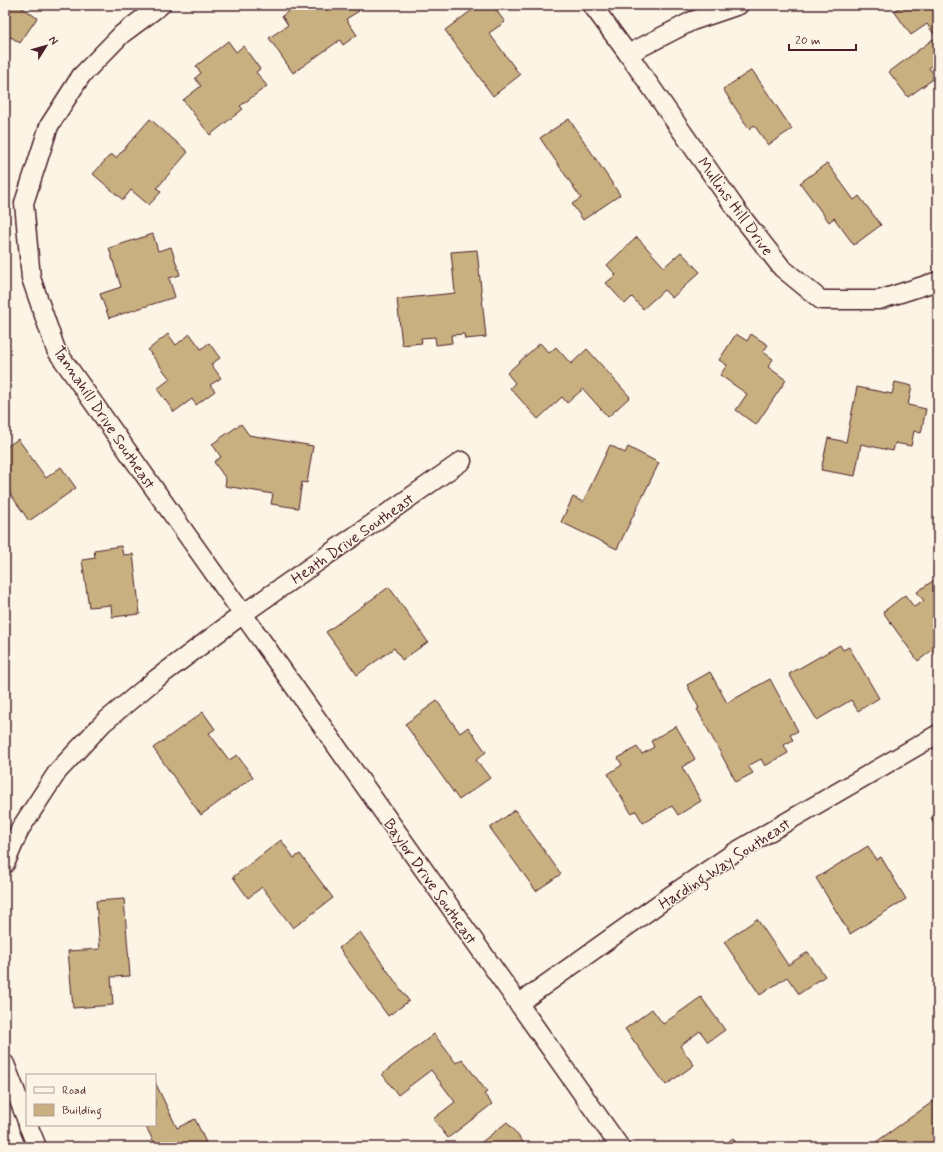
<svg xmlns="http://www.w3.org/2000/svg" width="943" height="1152" font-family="Mynerve,sans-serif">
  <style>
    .building { fill: #c9b080; stroke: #4a1f2b }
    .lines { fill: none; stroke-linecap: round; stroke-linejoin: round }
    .minor-casing { stroke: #4a1f2b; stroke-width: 21 }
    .minor { stroke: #fcf5e5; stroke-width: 18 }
    .labels { text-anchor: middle; stroke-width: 3; stroke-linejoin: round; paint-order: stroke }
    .street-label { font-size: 16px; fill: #4a1f2b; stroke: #fcf5e5 }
  </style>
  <rect width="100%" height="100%" fill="#fcf5e5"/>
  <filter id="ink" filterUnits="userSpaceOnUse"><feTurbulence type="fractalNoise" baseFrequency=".025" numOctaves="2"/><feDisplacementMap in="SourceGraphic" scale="8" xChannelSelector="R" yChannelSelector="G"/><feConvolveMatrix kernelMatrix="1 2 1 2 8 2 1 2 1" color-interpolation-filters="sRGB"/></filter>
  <g filter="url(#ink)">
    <path class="building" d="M 5,5 L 18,5 L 37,18 L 20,43 L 11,37 L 5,45 Z
      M 292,5 L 355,5 L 359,11 L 346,19 L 357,35 L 343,45 L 340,40 L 293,73 L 269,38 L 288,25 L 282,16 L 293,8 Z
      M 479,5 L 492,5 L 505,22 L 489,33 L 520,75 L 493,96 L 445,30 Z
      M 903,5 L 938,5 L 938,61 L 929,68 L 936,77 L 908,97 L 889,72 L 936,37 L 927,24 L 911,35 L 894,11 Z
      M 228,41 L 236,52 L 243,46 L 260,69 L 256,72 L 267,86 L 240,106 L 243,109 L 210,135 L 183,100 L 201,86 L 195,78 L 201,73 L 196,66 Z
      M 752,70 L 792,129 L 768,145 L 754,125 L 749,129 L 723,89 Z
      M 150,119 L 188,152 L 157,188 L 161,192 L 149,205 L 131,190 L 123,200 L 93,174 L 111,154 L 116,158 Z
      M 569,119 L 620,195 L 583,220 L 572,204 L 581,198 L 540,138 Z
      M 827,163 L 854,200 L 859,196 L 881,225 L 854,245 L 834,218 L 829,222 L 800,183 Z
      M 153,234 L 158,251 L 171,247 L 180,275 L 169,278 L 175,297 L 109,318 L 100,294 L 121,287 L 109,248 Z
      M 637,237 L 664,267 L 681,252 L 700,272 L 672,298 L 664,290 L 643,309 L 632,297 L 625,304 L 606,283 L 616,275 L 607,265 Z
      M 477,250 L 486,337 L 465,339 L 464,334 L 451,335 L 452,343 L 436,345 L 435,337 L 421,338 L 422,343 L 402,345 L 397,299 L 455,293 L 451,252 Z
      M 168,334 L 176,345 L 190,334 L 201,349 L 209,343 L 220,358 L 211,364 L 221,378 L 210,385 L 215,391 L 196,405 L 192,399 L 174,412 L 157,389 L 170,379 L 148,350 Z
      M 736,334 L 747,341 L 751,334 L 768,345 L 763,352 L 773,359 L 768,367 L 786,380 L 756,425 L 736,410 L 747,394 L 720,375 L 727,365 L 719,360 Z
      M 540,343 L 549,353 L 556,347 L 571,364 L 587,349 L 630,397 L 608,417 L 583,389 L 567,403 L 562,397 L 538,419 L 510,388 L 515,383 L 507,373 Z
      M 895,382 L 912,386 L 908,405 L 926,409 L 921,433 L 914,431 L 911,446 L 895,443 L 893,451 L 861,444 L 855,476 L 821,470 L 828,438 L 846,442 L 857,387 L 892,394 Z
      M 241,424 L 249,435 L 313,446 L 307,483 L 302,482 L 298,508 L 271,504 L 273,494 L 225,486 L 226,479 L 214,462 L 221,457 L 212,444 Z
      M 18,439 L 46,478 L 61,467 L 76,488 L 29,521 L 5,486 L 5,448 Z
      M 610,445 L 625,453 L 628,447 L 659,463 L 617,549 L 561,522 L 573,497 L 583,502 Z
      M 121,546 L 123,555 L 133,554 L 140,614 L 112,617 L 111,605 L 89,607 L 82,560 L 95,558 L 94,550 Z
      M 934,580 L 938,586 L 938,659 L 931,651 L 918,661 L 883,612 L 905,595 L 914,607 L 924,601 L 917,592 Z
      M 389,587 L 428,642 L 402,660 L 394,648 L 357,675 L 326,632 Z
      M 840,645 L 843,650 L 849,647 L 879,698 L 858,711 L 851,700 L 817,720 L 789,674 Z
      M 710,672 L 727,703 L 770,679 L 798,731 L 790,735 L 793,740 L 784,745 L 788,753 L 765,766 L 761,759 L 748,766 L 753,773 L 736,782 L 697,709 L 699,708 L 687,685 Z
      M 437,701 L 460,733 L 468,727 L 486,752 L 476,760 L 490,778 L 459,800 L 405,724 Z
      M 203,712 L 215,729 L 209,733 L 229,760 L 237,755 L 253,777 L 201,815 L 153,748 Z
      M 676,726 L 695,759 L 682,767 L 701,801 L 678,815 L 672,806 L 643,823 L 636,811 L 631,813 L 608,774 L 622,765 L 618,758 L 637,747 L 642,754 L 654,747 L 651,741 Z
      M 515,810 L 561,874 L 536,891 L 490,828 Z
      M 938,814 L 938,829 L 931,818 Z
      M 281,840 L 294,858 L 300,854 L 333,898 L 293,928 L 262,887 L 248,898 L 233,877 Z
      M 868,846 L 876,860 L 881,857 L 906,899 L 850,934 L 816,878 Z
      M 124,899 L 130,976 L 111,977 L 113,1005 L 73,1008 L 68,951 L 100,949 L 96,901 Z
      M 757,919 L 788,965 L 808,952 L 825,976 L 799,994 L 787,977 L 760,995 L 724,942 Z
      M 360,932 L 409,1001 L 388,1016 L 339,948 Z
      M 701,997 L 725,1030 L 708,1042 L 700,1031 L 680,1046 L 694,1065 L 666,1085 L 625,1029 L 652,1009 L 663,1024 Z
      M 434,1034 L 456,1063 L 462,1059 L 487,1092 L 484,1094 L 492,1104 L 448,1138 L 433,1119 L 455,1102 L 431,1070 L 398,1095 L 382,1074 Z
      M 155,1082 L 177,1128 L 195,1119 L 208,1147 L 154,1147 L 156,1146 L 145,1125 L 155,1125 Z
      M 938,1098 L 938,1141 L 930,1147 L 869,1147 Z
      M 507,1122 L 527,1147 L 480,1147 L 478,1145 Z
      M 733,1138 L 739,1147 L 721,1147 Z"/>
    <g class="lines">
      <g class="minor-casing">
        <path id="minor" d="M 161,5 L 122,34 L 81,76 L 49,126 L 24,203 L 31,278 L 56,350 L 620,1147
          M 592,5 L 628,54 L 738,212 L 782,268 L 821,300 L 879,300 L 938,281
          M 628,54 L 692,21 L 739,5
          M 5,864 L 20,829 L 58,771 L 103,723 L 156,679 L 243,614 L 462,461
          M 518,1004 L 667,898 L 735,852 L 938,734
          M 5,1064 L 27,1121
          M 28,1125 L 37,1147"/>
      </g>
      <use href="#minor" class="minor"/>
    </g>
  </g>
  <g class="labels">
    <g class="street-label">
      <text transform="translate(736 206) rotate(54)" y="6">Mullins Hill Drive</text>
      <text transform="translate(105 417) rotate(56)" y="6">Tannahill Drive Southeast</text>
      <text transform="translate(352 538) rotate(-35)" y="6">Heath Drive Southeast</text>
      <text transform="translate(724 863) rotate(-33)" y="6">Harding Way Southeast</text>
      <text transform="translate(431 881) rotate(55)" y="6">Baylor Drive Southeast</text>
    </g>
  </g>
  <rect width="943" height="1152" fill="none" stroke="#fcf5e5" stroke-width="20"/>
  <rect x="10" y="10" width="923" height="1132" fill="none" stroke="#4a1f2b" stroke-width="1.5" filter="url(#ink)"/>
  <rect x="26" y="1074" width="130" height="52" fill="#fcf5e5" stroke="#b59f9b"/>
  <rect x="34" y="1087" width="20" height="6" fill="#fcf5e5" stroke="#b59f9b"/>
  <text x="62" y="1094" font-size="12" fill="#4a1f2b">Road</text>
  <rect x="34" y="1104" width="20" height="12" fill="#c9b080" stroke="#b59f9b"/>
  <text x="62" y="1114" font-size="12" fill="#4a1f2b">Building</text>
  <g transform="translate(46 46) rotate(53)" stroke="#fcf5e5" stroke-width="3" paint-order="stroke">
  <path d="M0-3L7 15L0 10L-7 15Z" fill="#4a1f2b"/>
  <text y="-6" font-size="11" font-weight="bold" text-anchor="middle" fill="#4a1f2b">N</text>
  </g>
  <path d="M789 44v6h67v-6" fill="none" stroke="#4a1f2b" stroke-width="2"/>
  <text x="795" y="44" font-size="12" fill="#4a1f2b" stroke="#fcf5e5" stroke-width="3" paint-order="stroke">20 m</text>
</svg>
